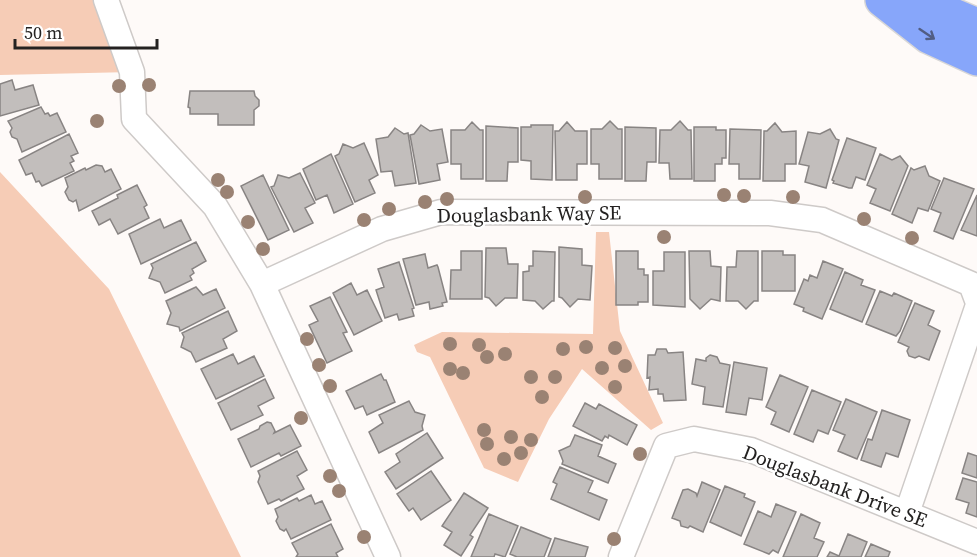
<svg xmlns="http://www.w3.org/2000/svg" width="977" height="557" font-family="'Source Serif 4',serif">
  <style>
    .green { fill: #f6ccb6 }
    .building { fill: #c2bebc; stroke: #888483; stroke-width: 1.5 }
    .lines { fill: none; stroke-linecap: round; stroke-linejoin: round }
    .minor-casing { stroke: #cecac8; stroke-width: 27 }
    .highway-casing { stroke: #d8d7d7; stroke-width: 36 }
    .minor { stroke: #fff; stroke-width: 24 }
    .highway { stroke: #87a6fa; stroke-width: 33 }
    .tree { fill: #9a8273 }
    .oneway { stroke: #515d83 }
    .labels { text-anchor: middle; stroke-width: 5; stroke-linejoin: round; paint-order: stroke }
    .street-label { font-size: 20px; fill: #242221; stroke: #fff }
  </style>
  <rect width="100%" height="100%" fill="#fefaf8"/>
  <path class="green" d="M 0,0 L 106,0 L 132,72 L 0,75 Z
    M 0,172 L 109,289 L 241,557 L 0,557 Z
    M 596,232 L 609,232 L 620,331 L 663,423 L 651,430 L 582,369 L 549,419 L 518,482 L 484,468 L 430,357 L 417,352 L 414,345 L 442,332 L 593,334 Z"/>
  <path class="building" d="M 12,80 L 15,90 L 33,85 L 39,105 L 0,116 L 0,84 Z
    M 190,91 L 254,91 L 255,96 L 259,100 L 259,106 L 254,110 L 254,125 L 218,125 L 218,114 L 190,114 L 190,108 L 188,107 Z
    M 41,107 L 45,114 L 48,113 L 50,116 L 57,113 L 66,132 L 22,152 L 17,139 L 12,137 L 10,132 L 12,128 L 8,121 Z
    M 610,121 L 618,129 L 622,129 L 622,179 L 599,179 L 599,164 L 591,164 L 591,129 L 602,129 Z
    M 680,121 L 688,130 L 691,130 L 692,179 L 670,179 L 669,163 L 659,163 L 660,130 L 671,130 Z
    M 472,122 L 480,130 L 483,130 L 483,179 L 461,179 L 461,164 L 451,164 L 451,130 L 465,130 Z
    M 567,122 L 575,131 L 587,131 L 587,164 L 577,164 L 577,180 L 556,180 L 555,131 L 559,131 Z
    M 775,123 L 782,132 L 796,131 L 796,164 L 785,164 L 785,181 L 763,181 L 764,131 L 767,131 Z
    M 421,125 L 430,131 L 442,129 L 448,162 L 437,164 L 440,180 L 419,184 L 410,135 L 414,134 Z
    M 531,125 L 553,125 L 552,180 L 531,179 L 531,161 L 521,160 L 521,127 L 531,127 Z
    M 486,126 L 518,128 L 518,162 L 508,162 L 507,181 L 486,181 Z
    M 625,127 L 656,128 L 656,162 L 647,162 L 646,181 L 625,181 Z
    M 694,127 L 716,127 L 716,130 L 726,130 L 726,158 L 722,158 L 722,164 L 715,164 L 715,181 L 694,181 Z
    M 395,128 L 404,134 L 408,133 L 416,183 L 395,186 L 392,171 L 381,172 L 376,139 L 388,137 Z
    M 730,129 L 761,130 L 760,179 L 739,179 L 739,164 L 729,164 Z
    M 830,129 L 836,139 L 839,140 L 826,188 L 805,182 L 809,166 L 799,164 L 808,132 L 820,134 Z
    M 69,134 L 78,153 L 71,156 L 74,161 L 70,163 L 74,171 L 42,186 L 39,181 L 36,182 L 32,173 L 26,175 L 19,160 Z
    M 847,138 L 876,148 L 865,180 L 856,177 L 852,188 L 849,188 L 833,183 L 834,181 L 832,180 Z
    M 364,143 L 378,175 L 369,180 L 375,193 L 355,202 L 335,156 L 339,154 L 343,144 L 353,148 Z
    M 331,154 L 353,204 L 334,213 L 327,195 L 316,200 L 303,169 Z
    M 880,154 L 892,160 L 900,156 L 908,166 L 890,211 L 870,203 L 876,189 L 867,185 Z
    M 96,165 L 102,166 L 105,172 L 111,169 L 121,189 L 79,211 L 76,200 L 73,202 L 69,200 L 65,192 L 68,187 L 65,178 L 85,168 L 86,170 Z
    M 925,166 L 929,176 L 940,181 L 928,211 L 918,208 L 912,223 L 892,214 L 911,168 L 914,170 Z
    M 300,173 L 315,203 L 305,208 L 313,223 L 294,232 L 271,187 L 274,186 L 278,175 L 289,178 Z
    M 263,175 L 289,230 L 268,240 L 241,186 Z
    M 944,178 L 974,189 L 953,239 L 934,231 L 941,213 L 931,209 Z
    M 137,185 L 147,205 L 144,207 L 149,218 L 118,234 L 110,219 L 99,225 L 92,211 L 118,198 L 117,195 Z
    M 977,195 L 977,236 L 961,230 Z
    M 160,219 L 164,228 L 181,220 L 191,240 L 141,264 L 129,234 Z
    M 196,242 L 206,261 L 192,269 L 194,273 L 190,276 L 192,280 L 165,293 L 160,282 L 149,278 L 153,268 L 151,264 Z
    M 559,247 L 582,249 L 582,265 L 592,266 L 590,300 L 578,299 L 570,307 L 562,298 L 559,297 Z
    M 486,248 L 506,248 L 508,264 L 518,264 L 517,298 L 505,298 L 496,306 L 489,298 L 485,297 Z
    M 461,251 L 482,251 L 482,299 L 450,299 L 451,270 L 461,270 Z
    M 533,251 L 555,252 L 554,301 L 552,301 L 543,309 L 535,301 L 523,300 L 523,272 L 529,271 L 529,266 L 533,266 Z
    M 616,251 L 638,251 L 638,269 L 644,269 L 644,275 L 648,275 L 648,302 L 638,302 L 638,305 L 616,305 Z
    M 689,251 L 710,251 L 711,266 L 721,267 L 720,301 L 711,299 L 700,309 L 690,299 Z
    M 737,251 L 758,251 L 758,301 L 754,301 L 746,309 L 738,301 L 726,301 L 727,267 L 736,267 Z
    M 762,251 L 783,251 L 783,255 L 795,255 L 795,291 L 762,291 Z
    M 664,252 L 685,252 L 685,307 L 653,305 L 653,271 L 664,271 Z
    M 425,254 L 428,268 L 437,265 L 438,267 L 447,302 L 442,303 L 443,306 L 430,309 L 429,302 L 416,305 L 403,259 Z
    M 823,261 L 843,269 L 822,319 L 803,311 L 804,308 L 794,304 L 804,279 L 808,281 L 810,275 L 817,278 Z
    M 399,262 L 414,308 L 412,309 L 414,316 L 399,320 L 397,314 L 385,318 L 376,290 L 384,287 L 378,269 Z
    M 845,272 L 863,280 L 861,285 L 875,290 L 862,322 L 830,309 Z
    M 351,283 L 357,295 L 367,290 L 382,321 L 354,335 L 333,293 Z
    M 196,287 L 203,295 L 216,289 L 225,308 L 180,331 L 179,327 L 167,324 L 171,313 L 166,301 Z
    M 880,291 L 892,296 L 894,293 L 912,301 L 900,331 L 896,336 L 866,324 Z
    M 330,297 L 347,332 L 343,333 L 352,351 L 327,363 L 309,325 L 318,321 L 310,306 Z
    M 915,303 L 934,311 L 928,325 L 940,331 L 929,360 L 919,356 L 915,358 L 909,356 L 907,351 L 909,347 L 898,342 Z
    M 228,311 L 237,331 L 223,339 L 227,348 L 196,362 L 191,352 L 181,347 L 184,337 L 182,333 Z
    M 657,349 L 666,349 L 668,353 L 683,352 L 686,400 L 664,401 L 663,394 L 658,394 L 658,389 L 649,390 L 650,377 L 647,378 L 648,355 L 655,355 Z
    M 233,354 L 238,364 L 254,356 L 264,376 L 216,399 L 201,369 Z
    M 710,355 L 717,357 L 720,363 L 730,365 L 723,407 L 703,404 L 705,387 L 692,384 L 696,359 L 706,361 L 706,358 Z
    M 734,362 L 767,368 L 762,400 L 749,398 L 746,415 L 726,412 Z
    M 381,374 L 384,380 L 386,380 L 395,402 L 367,415 L 363,406 L 355,409 L 346,391 Z
    M 780,375 L 808,387 L 789,432 L 771,424 L 776,412 L 766,407 Z
    M 265,379 L 274,398 L 258,406 L 263,415 L 231,430 L 218,403 Z
    M 812,390 L 841,402 L 828,434 L 818,430 L 813,442 L 794,434 Z
    M 846,399 L 877,412 L 857,459 L 838,451 L 845,435 L 833,430 Z
    M 409,401 L 415,412 L 425,415 L 422,426 L 423,430 L 379,453 L 369,432 L 383,423 L 379,415 Z
    M 585,403 L 596,409 L 599,404 L 637,425 L 627,445 L 609,435 L 608,438 L 605,436 L 602,441 L 573,426 Z
    M 882,410 L 910,420 L 898,457 L 886,453 L 881,467 L 861,460 L 868,439 L 872,440 Z
    M 267,422 L 271,423 L 275,431 L 274,433 L 290,425 L 301,446 L 281,456 L 279,453 L 251,467 L 238,439 L 259,429 L 260,426 Z
    M 427,433 L 443,458 L 396,489 L 385,472 L 400,462 L 396,454 Z
    M 575,435 L 602,445 L 598,456 L 616,464 L 608,483 L 562,464 L 563,461 L 559,451 L 570,446 Z
    M 297,451 L 307,470 L 297,476 L 304,489 L 281,501 L 279,499 L 268,504 L 258,482 L 260,476 L 258,471 Z
    M 968,453 L 977,456 L 977,478 L 962,473 Z
    M 560,467 L 593,481 L 588,492 L 607,500 L 599,520 L 551,499 L 557,484 L 553,482 Z
    M 431,471 L 451,500 L 421,520 L 413,508 L 409,511 L 397,494 Z
    M 963,478 L 977,482 L 977,517 L 966,513 L 969,503 L 956,499 Z
    M 702,482 L 720,490 L 703,532 L 690,526 L 688,528 L 681,526 L 680,521 L 672,518 L 683,490 L 688,489 L 696,493 L 697,496 Z
    M 725,486 L 745,494 L 744,497 L 755,502 L 741,536 L 710,522 Z
    M 464,493 L 488,508 L 470,535 L 473,537 L 461,556 L 444,545 L 452,532 L 442,526 Z
    M 311,495 L 315,504 L 322,501 L 331,520 L 291,539 L 286,529 L 284,531 L 280,529 L 276,521 L 278,517 L 275,509 L 297,498 L 299,501 Z
    M 776,504 L 796,512 L 778,553 L 773,550 L 769,554 L 744,544 L 758,511 L 771,517 Z
    M 489,514 L 518,526 L 505,557 L 495,554 L 494,557 L 471,557 Z
    M 801,514 L 820,523 L 814,538 L 824,542 L 817,557 L 783,557 Z
    M 331,524 L 343,549 L 336,553 L 338,557 L 296,557 L 298,554 L 292,543 Z
    M 521,527 L 551,539 L 544,557 L 517,557 L 510,554 Z
    M 848,534 L 867,542 L 861,557 L 827,557 L 830,552 L 839,556 Z
    M 555,538 L 588,547 L 585,557 L 548,557 Z
    M 871,544 L 890,552 L 888,557 L 865,557 Z"/>
  <g class="lines">
    <g class="minor-casing">
      <path id="minor" d="M 106,0 L 132,72 L 134,119 L 215,206 L 262,284
        M 907,513 L 977,308
        M 388,557 L 262,284 L 382,229 L 441,212 L 770,213 L 822,220 L 971,284 L 977,300
        M 621,557 L 666,446 L 694,439 L 751,450 L 977,542"/>
    </g>
    <g class="highway-casing">
      <path id="highway" d="M 882,0 L 929,37 L 977,59
        M 918,0 L 977,25"/>
    </g>
    <use href="#minor" class="minor"/>
    <use href="#highway" class="highway"/>
  </g>
  <g class="tree">
    <circle cx="149" cy="85" r="7"/>
    <circle cx="119" cy="86" r="7"/>
    <circle cx="97" cy="121" r="7"/>
    <circle cx="218" cy="180" r="7"/>
    <circle cx="227" cy="192" r="7"/>
    <circle cx="724" cy="195" r="7"/>
    <circle cx="744" cy="196" r="7"/>
    <circle cx="585" cy="197" r="7"/>
    <circle cx="793" cy="197" r="7"/>
    <circle cx="447" cy="199" r="7"/>
    <circle cx="425" cy="202" r="7"/>
    <circle cx="389" cy="209" r="7"/>
    <circle cx="864" cy="219" r="7"/>
    <circle cx="364" cy="220" r="7"/>
    <circle cx="248" cy="222" r="7"/>
    <circle cx="664" cy="237" r="7"/>
    <circle cx="912" cy="238" r="7"/>
    <circle cx="263" cy="249" r="7"/>
    <circle cx="307" cy="339" r="7"/>
    <circle cx="450" cy="344" r="7"/>
    <circle cx="479" cy="345" r="7"/>
    <circle cx="586" cy="347" r="7"/>
    <circle cx="615" cy="348" r="7"/>
    <circle cx="563" cy="349" r="7"/>
    <circle cx="505" cy="354" r="7"/>
    <circle cx="487" cy="357" r="7"/>
    <circle cx="319" cy="365" r="7"/>
    <circle cx="625" cy="366" r="7"/>
    <circle cx="602" cy="368" r="7"/>
    <circle cx="450" cy="369" r="7"/>
    <circle cx="463" cy="373" r="7"/>
    <circle cx="531" cy="377" r="7"/>
    <circle cx="555" cy="377" r="7"/>
    <circle cx="330" cy="386" r="7"/>
    <circle cx="615" cy="387" r="7"/>
    <circle cx="542" cy="397" r="7"/>
    <circle cx="301" cy="418" r="7"/>
    <circle cx="484" cy="430" r="7"/>
    <circle cx="511" cy="437" r="7"/>
    <circle cx="531" cy="440" r="7"/>
    <circle cx="487" cy="444" r="7"/>
    <circle cx="521" cy="453" r="7"/>
    <circle cx="640" cy="454" r="7"/>
    <circle cx="504" cy="459" r="7"/>
    <circle cx="330" cy="476" r="7"/>
    <circle cx="339" cy="491" r="7"/>
    <circle cx="364" cy="537" r="7"/>
    <circle cx="614" cy="539" r="7"/>
  </g>
  <defs><path id="oneway-shaft" d="M-6 0H5M1.5-3L5.5 0L1.5 3" fill="none" stroke-width="1.6" stroke-linecap="round" stroke-linejoin="round" transform="scale(1.5)"/></defs>
  <use class="oneway" href="#oneway-shaft" transform="translate(927 34) rotate(34)"/>
  <g class="labels">
    <g class="street-label">
      <text transform="translate(529 214) rotate(-1)" y="7">Douglasbank Way SE</text>
      <text transform="translate(835 486) rotate(21)" y="7">Douglasbank Drive SE</text>
    </g>
  </g>
  <path d="M15 39v9h142v-9" fill="none" stroke="#242221" stroke-width="3"/>
  <text x="24" y="39" font-size="18" fill="#242221" stroke="#ffffff" stroke-width="4.5" paint-order="stroke">50 m</text>
</svg>
